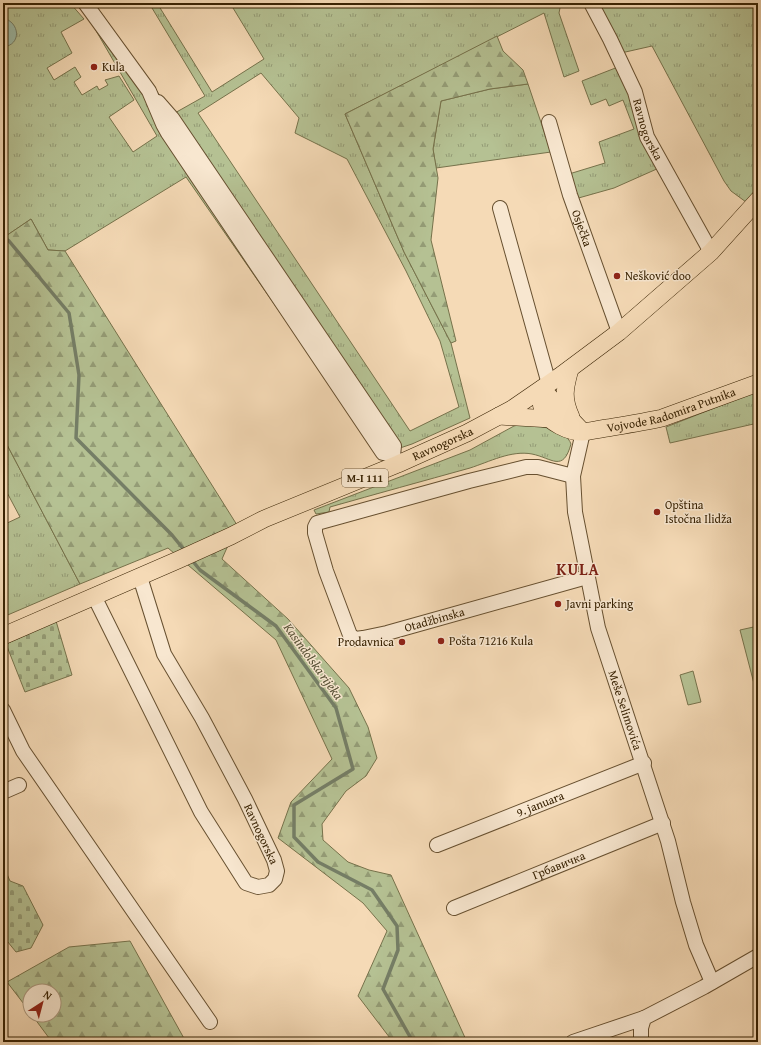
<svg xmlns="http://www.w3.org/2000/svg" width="761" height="1045" font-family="'Gentium Book Plus',serif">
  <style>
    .grass { fill: url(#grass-tufts); stroke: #76724b; fill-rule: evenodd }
    .forest { fill: url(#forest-firs); stroke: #76724b }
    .cemetery { fill: url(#cemetery-stones); stroke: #76724b }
    .pitch { fill: #b5c193; stroke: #76724b }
    .water { fill: #9dbba8; stroke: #757e66 }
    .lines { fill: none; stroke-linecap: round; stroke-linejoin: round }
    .stream { stroke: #757e66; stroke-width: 3.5 }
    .minor-casing { stroke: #675030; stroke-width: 16 }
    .major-casing { stroke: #382203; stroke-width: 18 }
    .minor { stroke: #f8e7d0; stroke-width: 14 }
    .major { stroke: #f5dab6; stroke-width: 17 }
    .poi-dot { fill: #8f2418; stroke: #f8e7d0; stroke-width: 1.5 }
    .labels { text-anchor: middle; stroke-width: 3; stroke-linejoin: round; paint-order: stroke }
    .shield { fill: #f8e7d0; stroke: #725d40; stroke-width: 1 }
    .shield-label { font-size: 11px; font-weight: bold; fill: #382203 }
    .poi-label { font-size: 12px; fill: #382203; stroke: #f8e7d0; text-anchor: start }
    .street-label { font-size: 12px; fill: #382203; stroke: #f8e7d0 }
    .water-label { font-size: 13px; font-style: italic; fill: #565035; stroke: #f8e7d0 }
    .district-label { font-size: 16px; font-weight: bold; letter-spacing: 1px; fill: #7a1f14; stroke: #f8e7d0 }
  </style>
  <defs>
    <pattern id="grass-tufts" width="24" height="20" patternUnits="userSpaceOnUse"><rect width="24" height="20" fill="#b5c193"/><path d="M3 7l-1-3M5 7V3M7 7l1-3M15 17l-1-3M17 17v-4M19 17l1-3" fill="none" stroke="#949c76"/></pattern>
    <pattern id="forest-firs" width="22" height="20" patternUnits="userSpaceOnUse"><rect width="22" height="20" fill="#b5c193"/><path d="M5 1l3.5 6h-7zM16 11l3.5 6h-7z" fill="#949c76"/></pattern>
    <pattern id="cemetery-stones" width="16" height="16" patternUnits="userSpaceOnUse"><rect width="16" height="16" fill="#b5c193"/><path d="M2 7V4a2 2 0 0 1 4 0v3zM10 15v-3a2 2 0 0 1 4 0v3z" fill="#949c76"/></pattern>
  </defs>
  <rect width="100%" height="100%" fill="#f5dab6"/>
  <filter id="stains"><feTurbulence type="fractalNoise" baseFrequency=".005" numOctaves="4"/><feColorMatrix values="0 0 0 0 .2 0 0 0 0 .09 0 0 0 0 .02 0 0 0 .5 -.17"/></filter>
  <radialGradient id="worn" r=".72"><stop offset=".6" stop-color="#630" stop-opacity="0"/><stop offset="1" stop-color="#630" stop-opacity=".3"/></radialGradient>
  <path class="grass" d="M 3,3 L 70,3 L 84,19 L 61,32 L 72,53 L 47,68 L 54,80 L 75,67 L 81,77 L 74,82 L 82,95 L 97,86 L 99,90 L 108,85 L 105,80 L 119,76 L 134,100 L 109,117 L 133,152 L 157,136 L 80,3 L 94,3 L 173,114 L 205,96 L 149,3 L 157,3 L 212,92 L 264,59 L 230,3 L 561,3 L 559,13 L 579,71 L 564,77 L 544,13 L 345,114 L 404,252 L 451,343 L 470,418 L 412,444 L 379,455 L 186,177 L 65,251 L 48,250 L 31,219 L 3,238 ZM 261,73 L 299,118 L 295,133 L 347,159 L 406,271 L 440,341 L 459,407 L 410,431 L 198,113 Z
    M 597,3 L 758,3 L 758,186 L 746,202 L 731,191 L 724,181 L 652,46 L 621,53 Z
    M 618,67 L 659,168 L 614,188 L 575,199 L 569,174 L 605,163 L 599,142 L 634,129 L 623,100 L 609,106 L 606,99 L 591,105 L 582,81 Z
    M 528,84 L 551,152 L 436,168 L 433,149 L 441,101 L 490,89 Z
    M 758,391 L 758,423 L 670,443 L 666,427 Z
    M 522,424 C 536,425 566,429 571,444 C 563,473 552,458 532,454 C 511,450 489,462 470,468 C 423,481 376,494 330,507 L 329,512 L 316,514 L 314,510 L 470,450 L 514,426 Z
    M 3,437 L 80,584 L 3,617 L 3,525 L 20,517 L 3,485 Z"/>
  <path class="forest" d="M 497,36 L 503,51 L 523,70 L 528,84 L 490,89 L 441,101 L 433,149 L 438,178 L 431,240 L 456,341 L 451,343 L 404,252 L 345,114 Z
    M 31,219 L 48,250 L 65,251 L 237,525 L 222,559 L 288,619 L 349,688 L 368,727 L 377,758 L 366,776 L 346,791 L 322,824 L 323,840 L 348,862 L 369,870 L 391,875 L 467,1042 L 393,1042 L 358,996 L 387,931 L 363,903 L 278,838 L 291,802 L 332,759 L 276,640 L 168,548 L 80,584 L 3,437 L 3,238 Z
    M 130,941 L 186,1042 L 52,1042 L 32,1015 L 54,1015 L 54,991 L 30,991 L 30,1012 L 7,982 L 69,947 Z"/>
  <path class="cemetery" d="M 56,621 L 72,675 L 25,692 L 6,644 Z
    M 3,865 L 10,881 L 23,886 L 43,925 L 31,948 L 16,952 L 3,936 Z"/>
  <path class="pitch" d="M 758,626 L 758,699 L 740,630 Z
    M 693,671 L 701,702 L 688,705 L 680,675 Z"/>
  <path class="water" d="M 3,18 C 20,22 22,45 3,47 Z"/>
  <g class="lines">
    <path class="stream" d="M 3,237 L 9,241 L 69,313 L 79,375 L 76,438 L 172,535 L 185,551
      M 191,559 L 200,570 L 276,626 L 336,708 L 353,769 L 294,805 L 294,837 L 318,862 L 372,890 L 397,926 L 398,950 L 383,989 L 413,1042"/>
    <g class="minor-casing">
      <g id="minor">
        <path d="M 85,3 L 149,91 L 163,124 L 168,133 L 383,453 L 393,455 L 398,464"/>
        <path id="s1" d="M 591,3 L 610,39 L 635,92 L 647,137 L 711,252"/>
        <path d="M 158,102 L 172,118 L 394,446 L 393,455"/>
        <path id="s2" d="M 549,122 L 570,195 L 619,332"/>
        <path d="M 500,208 L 549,384"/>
        <path id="s3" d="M 583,432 L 573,476 L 575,512 L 598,628 L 668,841 L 683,902 L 696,945 L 712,982"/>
        <path id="s4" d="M 573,476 L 538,467 L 526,467 L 469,481 L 317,523 L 315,527 L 315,533 L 326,571 L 350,635 L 355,639 L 363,638 L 387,633 L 587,577"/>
        <path d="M 94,596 L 201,812 L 246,883 L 258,887 L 269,885 L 275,879 L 277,871 L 274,860 L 245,799 L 202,718 L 164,654 L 140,577"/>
        <path d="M 3,710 L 23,751 L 210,1022"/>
        <path d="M 3,792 L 19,785"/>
        <path id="s5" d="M 437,845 L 644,763"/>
        <path id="s6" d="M 454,908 L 663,823"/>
        <path d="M 573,1042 L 644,1018"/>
        <path d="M 641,1042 L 641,1028 L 644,1018 L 704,987 L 758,956"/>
      </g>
    </g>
    <g class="major-casing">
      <g id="major">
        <path d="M 570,369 C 565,388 562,397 571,417"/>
        <path id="s7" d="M 542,389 C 541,396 540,403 543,410 C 549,423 569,432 582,432 C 591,431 599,429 607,428 C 625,425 644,422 662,418 L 758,383"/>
        <path d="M 542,389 L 582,431"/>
        <path d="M 499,416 L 552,419"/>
        <path id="s8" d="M 3,636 L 178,560 L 231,536 L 264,519 L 398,464 L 467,433 L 512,409 L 560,376 L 619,332 L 711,252 L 758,200"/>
      </g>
    </g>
    <use href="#minor" class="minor"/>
    <use href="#major" class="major"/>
  </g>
  <g class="poi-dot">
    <circle cx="94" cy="67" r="4"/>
    <circle cx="617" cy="276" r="4"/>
    <circle cx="657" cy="512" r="4"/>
    <circle cx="558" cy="604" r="4"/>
    <circle cx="441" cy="641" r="4"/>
    <circle cx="402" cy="642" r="4"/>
  </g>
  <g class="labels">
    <rect class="shield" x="342" y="469" width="46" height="18" rx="3"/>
    <g class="shield-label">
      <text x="365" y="482">M-I 111</text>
    </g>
    <g class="poi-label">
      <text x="102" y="71">Kula</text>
      <text x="625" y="280">Nešković doo</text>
      <text x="665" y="509">Opština<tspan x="665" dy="14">Istočna Ilidža</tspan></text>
      <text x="566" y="608">Javni parking</text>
      <text x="449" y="645">Pošta 71216 Kula</text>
      <text x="394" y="646" text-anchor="end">Prodavnica</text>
    </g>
    <g class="street-label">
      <text dy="4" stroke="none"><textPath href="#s1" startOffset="139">Ravnogorska</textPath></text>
      <text dy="4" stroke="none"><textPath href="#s2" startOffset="111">Osječka</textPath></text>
      <text dy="4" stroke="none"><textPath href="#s7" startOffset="160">Vojvode Radomira Putnika</textPath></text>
      <text dy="4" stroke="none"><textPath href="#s8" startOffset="480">Ravnogorska</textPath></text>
      <text dy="4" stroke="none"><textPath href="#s4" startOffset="471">Otadžbinska</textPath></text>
      <text dy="4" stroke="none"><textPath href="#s3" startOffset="286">Meše Selimovića</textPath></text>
      <text dy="4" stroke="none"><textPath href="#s5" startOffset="111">9. januara</textPath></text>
      <text transform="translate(261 834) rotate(65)" y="4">Ravnogorska</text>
      <text dy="4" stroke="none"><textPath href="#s6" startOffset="113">Грбавичка</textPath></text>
    </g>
    <g class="water-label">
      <text transform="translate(314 661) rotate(54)" y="5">Kasindolska rijeka</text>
    </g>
    <g class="district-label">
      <text x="578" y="575">KULA</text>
    </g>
  </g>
  <rect width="761" height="1045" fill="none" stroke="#f5dab6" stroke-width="16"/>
  <rect x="4" y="4" width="753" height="1037" fill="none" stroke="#382203" stroke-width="2"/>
  <rect x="8" y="8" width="745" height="1029" fill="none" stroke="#382203"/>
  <g transform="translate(42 1003) rotate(36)"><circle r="19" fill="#f8e7d0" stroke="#ab987e"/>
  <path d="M0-3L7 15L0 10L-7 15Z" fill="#8f2418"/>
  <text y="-6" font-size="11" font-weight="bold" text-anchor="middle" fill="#382203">N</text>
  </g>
  <rect width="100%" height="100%" filter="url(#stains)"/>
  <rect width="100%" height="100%" fill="url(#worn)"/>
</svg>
